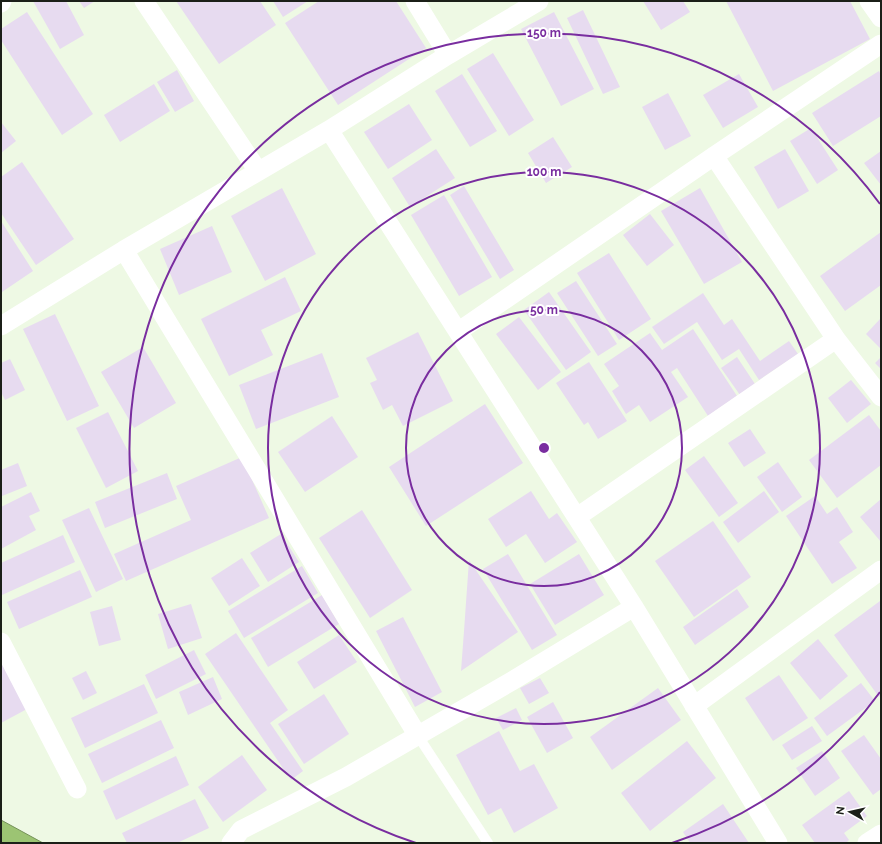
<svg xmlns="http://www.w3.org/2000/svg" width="882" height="844" font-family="Raleway,sans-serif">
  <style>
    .water { fill: #9cc473; stroke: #759258 }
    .building { fill: #e7dbf0 }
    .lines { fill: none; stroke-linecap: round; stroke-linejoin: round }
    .lane { stroke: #fff; stroke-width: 10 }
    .street { stroke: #fff; stroke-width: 19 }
    .ring { fill: none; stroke: #792d9f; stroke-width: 2 }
    .centre { fill: #792d9f; stroke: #fff; stroke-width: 2 }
    .ring-label { font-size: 12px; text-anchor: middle; font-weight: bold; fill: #792d9f; stroke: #fff; stroke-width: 4; stroke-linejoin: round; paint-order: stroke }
  </style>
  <rect width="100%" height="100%" fill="#eef9e4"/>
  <path class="water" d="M 1,820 L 43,843 L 1,843 Z"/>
  <path class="building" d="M 33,1 L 66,1 L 84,35 L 60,49 Z
    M 79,1 L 95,1 L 84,8 Z
    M 176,1 L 260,1 L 276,25 L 219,64 Z
    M 273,1 L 308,1 L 283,17 Z
    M 319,1 L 396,1 L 426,48 L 338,105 L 285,23 Z
    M 643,1 L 683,1 L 690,12 L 661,30 Z
    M 726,1 L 850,1 L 870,39 L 773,91 Z
    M 583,10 L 620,87 L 603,94 L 567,18 Z
    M 27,12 L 93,114 L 62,135 L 1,40 L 1,29 Z
    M 554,12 L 594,89 L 561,106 L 521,29 Z
    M 493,53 L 534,120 L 509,136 L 467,69 Z
    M 177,70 L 194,101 L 175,112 L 157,82 Z
    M 879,71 L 881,75 L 881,116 L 833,146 L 812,113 Z
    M 462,74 L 497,131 L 470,147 L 435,91 Z
    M 739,74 L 758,107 L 723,128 L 703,95 Z
    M 154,84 L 170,111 L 120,142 L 104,115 Z
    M 668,93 L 691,136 L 665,150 L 642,107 Z
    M 409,104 L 432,140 L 388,169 L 364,132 Z
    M 1,122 L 16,141 L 1,153 Z
    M 811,128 L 838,170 L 817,184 L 790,141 Z
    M 553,137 L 572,167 L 546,183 L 528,153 Z
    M 436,149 L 455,178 L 410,207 L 392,178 Z
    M 785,149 L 809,191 L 778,209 L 754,167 Z
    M 881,151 L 881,185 L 864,163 Z
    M 22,162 L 74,239 L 36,265 L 1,213 L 1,177 Z
    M 464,186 L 514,270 L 500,279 L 450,195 Z
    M 282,188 L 316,254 L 265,281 L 231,216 Z
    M 700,188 L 742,262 L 704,284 L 661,211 Z
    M 444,195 L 492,277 L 459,296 L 411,215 Z
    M 650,214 L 674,245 L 647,266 L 623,235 Z
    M 1,221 L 33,271 L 2,292 L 1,292 Z
    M 212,226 L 232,272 L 179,295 L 160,249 Z
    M 881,232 L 881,285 L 845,311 L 820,276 Z
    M 609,253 L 651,319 L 619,340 L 577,273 Z
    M 285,277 L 301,311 L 261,330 L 273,355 L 229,376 L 201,319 Z
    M 576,281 L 617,344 L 598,356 L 557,293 Z
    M 549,292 L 591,352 L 566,370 L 524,310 Z
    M 703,293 L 724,325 L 732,319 L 760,361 L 789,341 L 798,354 L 759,380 L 739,349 L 722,360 L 697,322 L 664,344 L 652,327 Z
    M 55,314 L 99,406 L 67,421 L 23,329 Z
    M 519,317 L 561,372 L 538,390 L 496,334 Z
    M 881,318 L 881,349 L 866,334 Z
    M 693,329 L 737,396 L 708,416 L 677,368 L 671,372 L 688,397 L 650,422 L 639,405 L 626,414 L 612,391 L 619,386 L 604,364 L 650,333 L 662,350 Z
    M 418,332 L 453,401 L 403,426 L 392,405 L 383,410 L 370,383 L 377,380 L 366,358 Z
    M 143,347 L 176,403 L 134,428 L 101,372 Z
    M 322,353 L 339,397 L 256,429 L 239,385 Z
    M 737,357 L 755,384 L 740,395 L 721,368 Z
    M 881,357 L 881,369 L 875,363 Z
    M 10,359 L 25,390 L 5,400 L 1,392 L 1,363 Z
    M 589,362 L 627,421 L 598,439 L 588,422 L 584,425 L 556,383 Z
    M 851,380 L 871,404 L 847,423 L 828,398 Z
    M 485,404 L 523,463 L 426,526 L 389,467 Z
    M 108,412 L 138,471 L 106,488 L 76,428 Z
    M 869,415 L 881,431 L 881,465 L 837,498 L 809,460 Z
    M 332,416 L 358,457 L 305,492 L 278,452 Z
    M 750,429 L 766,453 L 744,467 L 728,443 Z
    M 704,456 L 738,503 L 719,517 L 685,470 Z
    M 242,457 L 269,518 L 126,581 L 114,554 L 191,520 L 176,486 Z
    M 778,462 L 802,497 L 782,512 L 757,477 Z
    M 18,463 L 27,486 L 2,496 L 1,470 Z
    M 167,473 L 177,499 L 105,528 L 95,502 Z
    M 531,491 L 549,519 L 557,513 L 577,542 L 545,563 L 526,534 L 506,547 L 488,519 Z
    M 764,491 L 779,512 L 738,543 L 723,522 Z
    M 31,492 L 40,511 L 29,516 L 36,530 L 1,549 L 1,507 Z
    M 815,496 L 827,514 L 837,507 L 853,532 L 839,542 L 857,568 L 832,584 L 786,516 Z
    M 881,499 L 881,542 L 860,517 Z
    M 89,508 L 123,579 L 96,592 L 62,520 Z
    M 362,510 L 412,590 L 370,618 L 319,538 Z
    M 713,521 L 751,577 L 694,617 L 655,561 Z
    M 281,534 L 299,562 L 268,582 L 250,553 Z
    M 63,535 L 75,562 L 2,595 L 1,592 L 1,563 Z
    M 508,554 L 557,635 L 532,650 L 483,569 Z
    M 579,554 L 604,595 L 555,625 L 530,584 Z
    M 242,558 L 260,586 L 229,606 L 211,578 Z
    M 469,560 L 518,632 L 461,671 L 464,631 Z
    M 302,566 L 318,593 L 244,638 L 228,611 Z
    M 80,570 L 92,597 L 19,629 L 7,602 Z
    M 737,589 L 749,607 L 695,645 L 683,627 Z
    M 322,595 L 339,624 L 268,667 L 251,638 Z
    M 880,601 L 881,602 L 881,695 L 879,697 L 834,635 Z
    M 191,604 L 202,638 L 168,649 L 158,614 Z
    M 112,606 L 121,640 L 99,646 L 90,612 Z
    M 403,617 L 442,692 L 415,707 L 376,631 Z
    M 236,633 L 288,710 L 270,723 L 303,771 L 291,780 L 205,654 Z
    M 339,635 L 357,662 L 314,689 L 297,662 Z
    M 818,639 L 848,676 L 820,700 L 790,663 Z
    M 194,650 L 206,674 L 156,699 L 145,675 Z
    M 1,657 L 27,709 L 1,723 Z
    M 86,671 L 97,693 L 83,700 L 72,678 Z
    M 779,675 L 808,718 L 773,741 L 745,698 Z
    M 213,677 L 222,699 L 188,715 L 179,692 Z
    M 540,678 L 549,693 L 529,704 L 520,688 Z
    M 861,683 L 875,701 L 827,736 L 814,718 Z
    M 144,684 L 158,713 L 85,748 L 71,718 Z
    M 658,688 L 681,720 L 612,770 L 590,737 Z
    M 324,694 L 349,734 L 304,764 L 278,724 Z
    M 553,702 L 573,738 L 547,753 L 527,717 Z
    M 516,708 L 522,720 L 503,730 L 496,718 Z
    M 161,720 L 174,748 L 102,783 L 88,754 Z
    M 812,726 L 822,741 L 792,760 L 782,745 Z
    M 499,731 L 520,771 L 534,764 L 558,808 L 514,833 L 501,808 L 488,815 L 456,755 Z
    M 864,735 L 881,759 L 881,789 L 873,795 L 841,751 Z
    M 687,741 L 716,778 L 650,831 L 621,793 Z
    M 822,751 L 840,778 L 815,796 L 796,768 Z
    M 242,755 L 267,790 L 223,822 L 198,787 Z
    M 176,756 L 189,785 L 116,820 L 103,791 Z
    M 849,791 L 867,816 L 844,833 L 849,840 L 846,843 L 815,843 L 802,825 Z
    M 195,799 L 209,828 L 177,843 L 127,843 L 122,833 Z
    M 723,804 L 749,843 L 690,843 L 683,832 Z"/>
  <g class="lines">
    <path class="lane" d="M 418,736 L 488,843"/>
    <path class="street" d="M 144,1 L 258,171
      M 415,1 L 448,55
      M 869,1 L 881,18
      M 1,3 L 2,1
      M 329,130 L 448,55 L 539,1
      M 714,156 L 836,339 L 881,397
      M 124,250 L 418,736
      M 1,326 L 124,250 L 329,130 L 634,607 L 778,843
      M 459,331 L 714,156 L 881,44
      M 577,517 L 836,339
      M 1,642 L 77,789
      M 694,706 L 881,570
      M 231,843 L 241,830 L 346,777 L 512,681 L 634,607
      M 867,843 L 881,834"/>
  </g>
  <g class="ring">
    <circle cx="544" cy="448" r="138"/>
    <circle cx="544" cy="448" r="276"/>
    <path d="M880 692A415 415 0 0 1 672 843M416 843A415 415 0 1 1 880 204"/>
  </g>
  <circle cx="544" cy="448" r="6" class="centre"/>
  <g class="ring-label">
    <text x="544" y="37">150 m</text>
    <text x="544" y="176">100 m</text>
    <text x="544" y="314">50 m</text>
  </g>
  <rect width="882" height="844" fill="none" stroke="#1b1f18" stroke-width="4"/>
  <g transform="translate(850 812) rotate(278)" stroke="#ffffff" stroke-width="3" paint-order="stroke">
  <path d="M0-3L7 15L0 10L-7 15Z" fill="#1b1f18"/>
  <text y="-6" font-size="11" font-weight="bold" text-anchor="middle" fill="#1b1f18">N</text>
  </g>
</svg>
